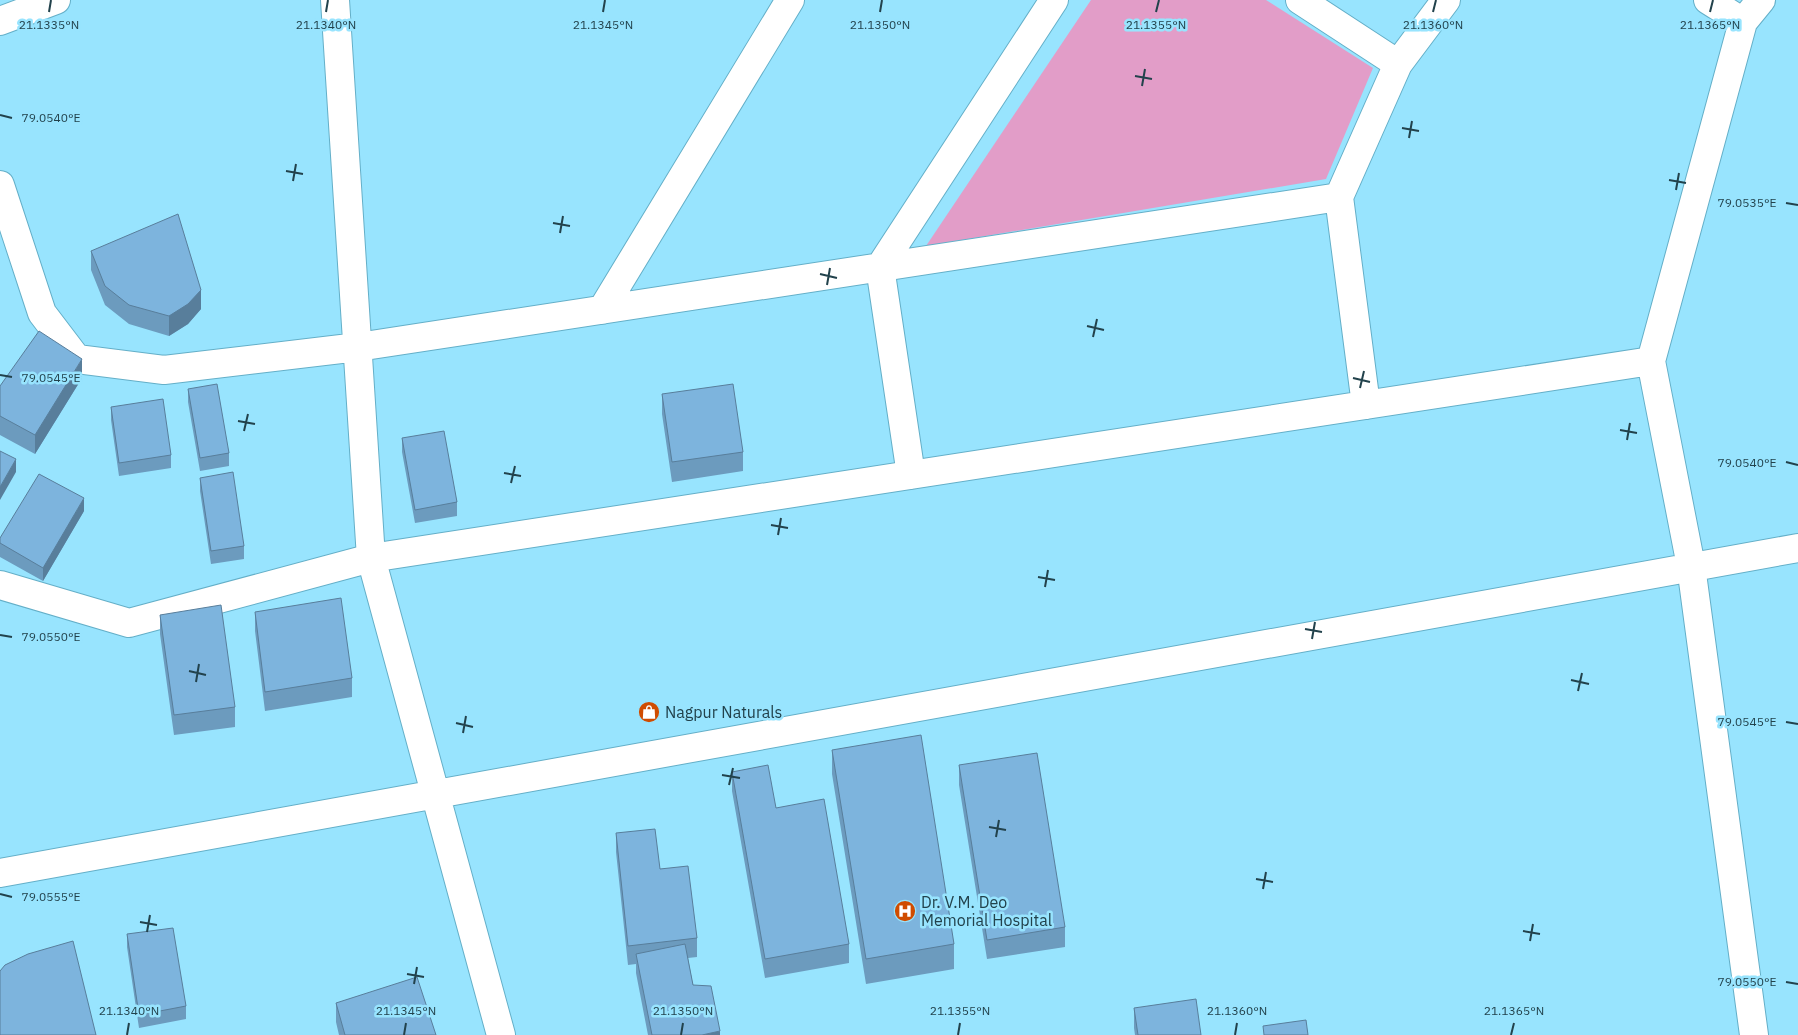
<svg xmlns="http://www.w3.org/2000/svg" width="1798" height="1035" font-family="'IBM Plex Sans',sans-serif">
  <style>
    .green { fill: #e29dc8 }
    .lines { fill: none; stroke-linecap: round; stroke-linejoin: round }
    .minor-casing { stroke: #64afc8; stroke-width: 30 }
    .minor { stroke: #fff; stroke-width: 28 }
    .wall { fill: #6c9bbe }
    .shaded-wall { fill: #587e9b }
    .building { fill: #7db4dd; stroke: #587e9b }
    .ticks { fill: none; stroke: #22424c; stroke-width: 2 }
    .labels { text-anchor: middle; stroke-width: 5; stroke-linejoin: round; paint-order: stroke }
    .poi-label { font-size: 16px; fill: #22424c; stroke: #98e4fe; text-anchor: start }
    .ticks-label { font-size: 12px; text-anchor: middle; fill: #22424c; stroke: #98e4fe; stroke-width: 5; stroke-linejoin: round; paint-order: stroke }
  </style>
  <rect width="100%" height="100%" fill="#98e4fe"/>
  <path class="green" d="M 1091,0 L 1266,0 L 1373,68 L 1326,179 L 926,246 Z"/>
  <g class="lines">
    <g class="minor-casing">
      <path id="minor" d="M 335,0 L 371,558 L 501,1035
        M 1300,0 L 1398,64
        M 1708,0 L 1743,22
        M 0,21 L 56,0
        M 0,185 L 42,313 L 77,359 L 164,370 L 358,347 L 1339,197
        M 602,310 L 790,0
        M 1366,405 L 1339,197 L 1398,64 L 1446,0
        M 911,475 L 880,267 L 1054,0
        M 0,585 L 129,623 L 371,558 L 1651,361
        M 0,873 L 1798,548
        M 1754,1035 L 1691,566 L 1651,361 L 1743,22 L 1761,0"/>
    </g>
    <use href="#minor" class="minor"/>
  </g>
  <path class="wall" d="M 91,251 L 201,309 L 188,324 L 169,336 L 129,324 L 105,305 L 91,270 Z
    M 82,378 L 35,454 L 0,435 L 0,386 Z
    M 188,389 L 229,453 L 229,466 L 200,471 L 188,402 Z
    M 662,394 L 743,452 L 743,471 L 672,482 L 662,414 Z
    M 111,407 L 171,455 L 171,468 L 119,476 L 111,420 Z
    M 402,438 L 457,502 L 457,516 L 415,523 L 402,452 Z
    M 200,478 L 244,546 L 244,559 L 211,564 L 200,491 Z
    M 84,511 L 43,581 L 0,557 L 0,538 Z
    M 255,612 L 352,678 L 352,697 L 265,711 L 255,631 Z
    M 160,615 L 235,707 L 235,727 L 174,735 L 160,634 Z
    M 832,750 L 954,944 L 954,969 L 866,984 L 832,774 Z
    M 959,765 L 1065,927 L 1065,947 L 987,959 L 959,785 Z
    M 732,772 L 776,808 L 849,944 L 849,963 L 765,978 L 732,791 Z
    M 616,833 L 660,869 L 697,938 L 697,957 L 688,958 L 693,985 L 720,1035 L 648,1035 L 636,973 L 636,964 L 628,965 L 616,852 Z
    M 127,934 L 186,1006 L 186,1019 L 139,1028 L 127,947 Z
    M 336,1003 L 436,1035 L 339,1035 L 336,1022 Z
    M 1134,1008 L 1201,1035 L 1135,1035 L 1134,1028 Z"/>
  <path class="shaded-wall" d="M 201,290 L 201,309 L 188,324 L 169,336 L 169,316 Z
    M 82,359 L 82,378 L 35,454 L 35,435 Z
    M 16,459 L 16,472 L 0,500 L 0,487 Z
    M 84,498 L 84,511 L 43,581 L 43,568 Z
    M 720,1031 L 720,1035 L 702,1035 Z"/>
  <path class="building" d="M 178,214 L 201,290 L 188,304 L 169,316 L 129,305 L 105,286 L 91,251 Z
    M 39,331 L 82,359 L 35,435 L 0,416 L 0,386 Z
    M 217,384 L 229,453 L 200,458 L 188,389 Z
    M 733,384 L 743,452 L 672,462 L 662,394 Z
    M 163,399 L 171,455 L 119,463 L 111,407 Z
    M 444,431 L 457,502 L 415,510 L 402,438 Z
    M 0,451 L 16,459 L 0,487 Z
    M 233,472 L 244,546 L 211,551 L 200,478 Z
    M 39,474 L 84,498 L 43,568 L 0,543 L 0,538 Z
    M 341,598 L 352,678 L 265,692 L 255,612 Z
    M 221,605 L 235,707 L 174,715 L 160,615 Z
    M 921,735 L 954,944 L 866,959 L 832,750 Z
    M 1037,753 L 1065,927 L 987,940 L 959,765 Z
    M 768,765 L 776,808 L 824,799 L 849,944 L 765,959 L 732,772 Z
    M 655,829 L 660,869 L 688,866 L 697,938 L 628,946 L 616,833 Z
    M 173,928 L 186,1006 L 139,1015 L 127,934 Z
    M 73,941 L 96,1035 L 0,1035 L 0,971 L 5,965 L 28,954 Z
    M 685,944 L 693,985 L 711,986 L 720,1031 L 702,1035 L 652,1035 L 636,954 Z
    M 417,977 L 436,1035 L 345,1035 L 336,1003 Z
    M 1196,999 L 1201,1035 L 1138,1035 L 1134,1008 Z
    M 1306,1020 L 1308,1035 L 1264,1035 L 1263,1026 Z"/>
  <path class="ticks" d="M 49,12 L 51,0M 326,12 L 328,0M 603,12 L 605,0M 880,12 L 882,0M 1156,12 L 1159,0M 1433,12 L 1436,0M 1710,12 L 1713,0M 1135,76 L 1152,79M 1142,86 L 1145,69M 0,115 L 12,118M 1402,128 L 1419,131M 1409,138 L 1412,121M 286,171 L 303,174M 1669,180 L 1686,183M 293,181 L 296,164M 1676,190 L 1679,173M 1786,203 L 1798,205M 553,223 L 570,226M 560,233 L 563,216M 820,274 L 837,278M 827,285 L 830,268M 1087,326 L 1104,330M 1093,337 L 1097,319M 0,375 L 12,377M 1353,378 L 1370,382M 1360,388 L 1364,371M 238,421 L 255,424M 1620,430 L 1637,433M 244,431 L 248,414M 1627,440 L 1630,423M 1786,462 L 1798,465M 504,473 L 521,476M 511,483 L 515,466M 771,525 L 788,528M 778,535 L 781,518M 1038,577 L 1055,580M 1045,587 L 1048,570M 1305,629 L 1322,632M 0,635 L 12,637M 1312,639 L 1315,622M 189,671 L 206,675M 1571,680 L 1589,684M 196,682 L 199,664M 1578,691 L 1582,673M 1786,722 L 1798,724M 456,723 L 473,727M 463,733 L 466,716M 722,775 L 740,778M 729,785 L 733,768M 989,827 L 1006,830M 996,837 L 999,820M 1256,879 L 1273,882M 1263,889 L 1266,872M 0,894 L 12,897M 140,922 L 157,925M 1523,931 L 1540,934M 147,932 L 150,915M 1530,941 L 1533,924M 407,974 L 424,977M 1786,982 L 1798,984M 414,984 L 417,967M 127,1035 L 129,1023M 404,1035 L 406,1023M 681,1035 L 683,1023M 958,1035 L 960,1023M 1235,1035 L 1237,1023M 1511,1035 L 1514,1023"/>
  <defs>
    <g id="shop-disc" transform="scale(1.125)"><circle r="9.5" fill="#d04c00" stroke="#98e4fe"/><path d="M-5-2.5h2.3a2.7 3.5 0 0 1 5.4 0H5L5.5 6h-11ZM-1.5-2.5h3a1.5 2.3 0 0 0-3 0Z" fill="#fff"/></g>
    <g id="hospital-disc" transform="scale(1.125)"><circle r="9.5" fill="#d04c00" stroke="#98e4fe"/><path d="M-5-5h3v3.5h4V-5h3V5h-3V1.5h-4V5h-3Z" fill="#fff"/></g>
  </defs>
  <g fill-rule="evenodd">
    <use href="#shop-disc" x="649" y="712"/>
    <use href="#hospital-disc" x="905" y="911"/>
  </g>
  <g class="labels">
    <g class="poi-label">
      <text x="665" y="718">Nagpur Naturals</text>
      <text x="921" y="908">Dr. V.M. Deo<tspan x="921" dy="18">Memorial Hospital</tspan></text>
    </g>
  </g>
  <g class="ticks-label">
    <text x="49" y="29">21.1335°N</text>
    <text x="326" y="29">21.1340°N</text>
    <text x="603" y="29">21.1345°N</text>
    <text x="880" y="29">21.1350°N</text>
    <text x="1156" y="29">21.1355°N</text>
    <text x="1433" y="29">21.1360°N</text>
    <text x="1710" y="29">21.1365°N</text>
    <text x="51" y="122">79.0540°E</text>
    <text x="1747" y="207">79.0535°E</text>
    <text x="51" y="382">79.0545°E</text>
    <text x="1747" y="467">79.0540°E</text>
    <text x="51" y="641">79.0550°E</text>
    <text x="1747" y="726">79.0545°E</text>
    <text x="51" y="901">79.0555°E</text>
    <text x="1747" y="986">79.0550°E</text>
    <text x="129" y="1015">21.1340°N</text>
    <text x="406" y="1015">21.1345°N</text>
    <text x="683" y="1015">21.1350°N</text>
    <text x="960" y="1015">21.1355°N</text>
    <text x="1237" y="1015">21.1360°N</text>
    <text x="1514" y="1015">21.1365°N</text>
  </g>
</svg>
